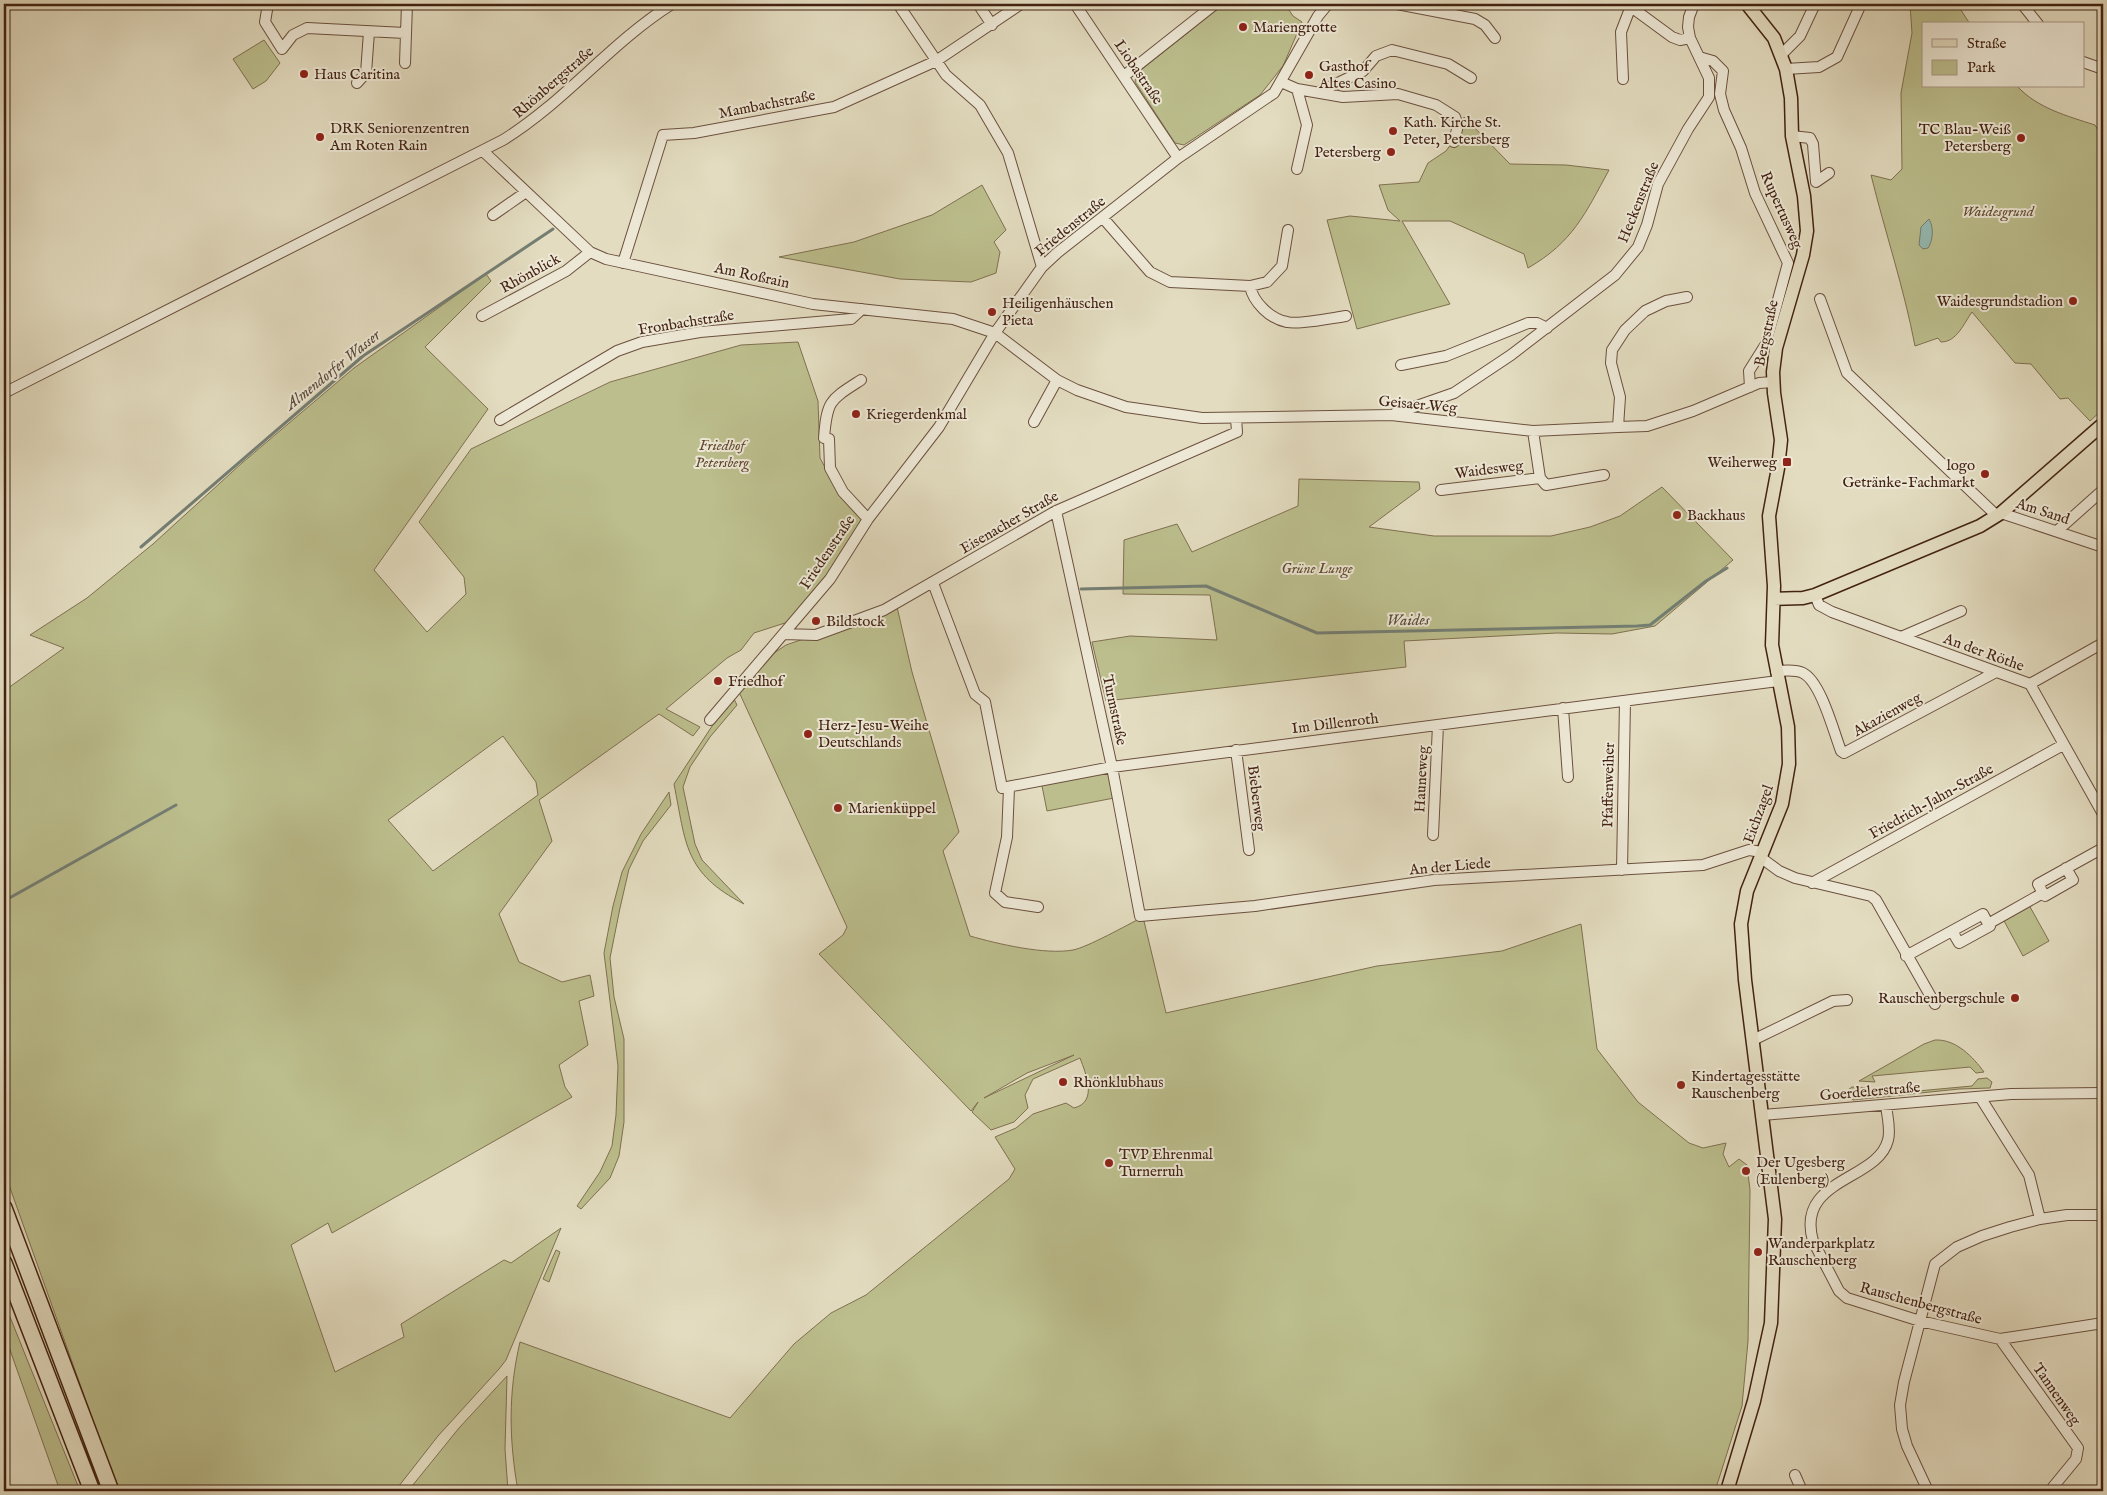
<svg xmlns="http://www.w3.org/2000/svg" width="2107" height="1495" font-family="'IM FELL English',serif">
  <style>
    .green { fill: #bcbe8d; stroke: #807050; fill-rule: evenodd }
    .water { fill: #95bbb3; stroke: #747e73 }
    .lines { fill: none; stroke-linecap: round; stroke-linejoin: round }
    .stream { stroke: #747e73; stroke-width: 3 }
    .minor-casing { stroke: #6b503e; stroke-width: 12 }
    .major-casing { stroke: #432212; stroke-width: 15 }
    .highway-casing { stroke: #432212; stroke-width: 18 }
    .minor { stroke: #ede8d6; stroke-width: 10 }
    .major { stroke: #e3dcc0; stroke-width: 12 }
    .highway { stroke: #e3dcc0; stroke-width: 15 }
    .poi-dot { fill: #8f2418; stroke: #ede8d6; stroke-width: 2 }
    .labels { text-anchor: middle; stroke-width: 4; stroke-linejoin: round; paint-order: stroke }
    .poi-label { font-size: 15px; fill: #432212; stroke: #ede8d6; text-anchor: start }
    .street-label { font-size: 15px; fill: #432212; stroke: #ede8d6 }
    .park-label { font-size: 15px; font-style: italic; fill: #614931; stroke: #ede8d6 }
    .water-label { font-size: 16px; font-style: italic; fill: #58483a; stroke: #ede8d6 }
  </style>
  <rect width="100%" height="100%" fill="#e3dcc0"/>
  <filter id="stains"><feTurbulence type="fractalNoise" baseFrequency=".004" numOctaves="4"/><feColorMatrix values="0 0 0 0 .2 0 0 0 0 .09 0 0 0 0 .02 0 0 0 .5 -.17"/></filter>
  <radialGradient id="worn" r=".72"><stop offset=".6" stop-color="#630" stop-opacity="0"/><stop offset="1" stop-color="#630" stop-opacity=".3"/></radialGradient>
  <path class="green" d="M 1224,4 L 1285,4 L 1293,16 L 1302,22 L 1283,66 L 1260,95 L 1184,145 L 1175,143 L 1135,82 L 1136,74 Z
    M 1910,4 L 1957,4 L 1970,24 L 1923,24 L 1923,86 L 2017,86 C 2037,108 2067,116 2095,125 L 2103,139 L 2103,409 L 2090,421 L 2068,398 L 2060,399 L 2031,364 L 2015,363 L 1972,312 C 1964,323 1957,342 1941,342 L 1938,338 L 1915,346 C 1904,288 1885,232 1871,175 L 1891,180 L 1902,169 L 1901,93 L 1912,33 Z
    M 264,40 L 280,63 L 266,81 L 253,89 L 233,59 Z
    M 1464,117 L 1510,164 L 1566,165 L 1609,170 C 1585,214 1573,242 1528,268 L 1524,254 L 1450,221 L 1402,221 L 1450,304 L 1357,329 L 1327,220 L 1350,216 L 1400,221 L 1388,210 L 1379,185 L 1419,182 L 1428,163 L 1446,151 L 1459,133 Z
    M 982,185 L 1006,230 L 994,242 L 1000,252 L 996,273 L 971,282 L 900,279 L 779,257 L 854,242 L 932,215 Z
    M 486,274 L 491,281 L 425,347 L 488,409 L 374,570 L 427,632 L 466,594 L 464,577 L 419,522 L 471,449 L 610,382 L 741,345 L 798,342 L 818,401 L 820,458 L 841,497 L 864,521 L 827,577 L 791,621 L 754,633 L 741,650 L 727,658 L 666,709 L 700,727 L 693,736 L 659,714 L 539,800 L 552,841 L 499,914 L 519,962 L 562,982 L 590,975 L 594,996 L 579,1001 L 588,1045 L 559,1065 L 565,1087 L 572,1097 L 332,1233 L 328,1223 L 291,1245 L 335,1372 L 404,1337 L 401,1324 L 504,1260 L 511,1263 L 561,1228 L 506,1360 L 499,1369 L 438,1436 L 395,1491 L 120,1491 L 101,1443 L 4,1171 L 4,691 L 64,648 L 30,635 L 87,598 L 153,544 L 242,463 L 354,368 ZM 503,736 L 536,782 L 538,795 L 433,871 L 388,820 Z
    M 1299,479 L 1419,482 L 1420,489 L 1369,527 L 1434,536 L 1551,536 L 1590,527 L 1620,516 L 1662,487 L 1733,560 L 1655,626 L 1612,634 L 1557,633 L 1404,641 L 1406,667 L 1106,701 L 1092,642 L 1130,636 L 1217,640 L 1210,595 L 1123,594 L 1124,540 L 1177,524 L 1192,552 L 1298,506 Z
    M 897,607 L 912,672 L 959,832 L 943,851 L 970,936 C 998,944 1045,955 1073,950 C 1088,947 1127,925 1143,917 L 1166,1013 L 1377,966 L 1502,951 L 1581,924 L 1597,1049 L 1638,1102 L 1689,1143 L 1703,1148 L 1726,1143 L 1723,1154 L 1729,1167 L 1739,1159 L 1747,1165 L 1750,1190 L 1748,1341 L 1742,1406 L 1715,1491 L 518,1491 C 509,1440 508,1393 520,1342 L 730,1418 L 794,1344 L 831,1313 L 866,1295 L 1009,1179 L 1015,1169 L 995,1137 L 1016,1128 L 1033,1114 L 1066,1103 L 1074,1108 C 1098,1102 1086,1074 1080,1058 L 1033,1079 L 1025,1095 L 1028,1108 L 1014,1122 L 991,1130 L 972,1112 L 978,1102 L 971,1111 L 819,954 L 843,935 L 847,927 L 739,692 L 774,653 L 786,645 ZM 1074,1055 L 984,1098 L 1027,1073 Z
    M 734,699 L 737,705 L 710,737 L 690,767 L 683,787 L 695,844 L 702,860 L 744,904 C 684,873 686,844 674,784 L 718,717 Z
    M 1107,769 L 1114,798 L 1047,811 L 1041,781 Z
    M 669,792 L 671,805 L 643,841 L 629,869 L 620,908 L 610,958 L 614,997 L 624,1039 L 624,1122 L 619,1156 L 610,1178 L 581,1209 L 577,1206 L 600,1172 L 612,1146 L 616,1115 L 618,1066 L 604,953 L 613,906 L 622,872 L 641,834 Z
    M 2029,905 L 2049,941 L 2023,956 L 2003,919 Z
    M 1935,1040 C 1956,1039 1973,1057 1984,1072 L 1976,1073 L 1970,1067 L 1872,1076 L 1875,1082 L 1859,1081 L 1924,1044 Z
    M 1987,1078 L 1992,1082 L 1990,1088 L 1959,1089 L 1853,1100 L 1847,1095 L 1848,1090 L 1852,1087 L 1868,1088 L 1864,1094 L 1885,1094 L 1972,1086 L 1978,1079 Z
    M 556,1250 L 560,1252 L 549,1282 L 543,1279 Z
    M 4,1302 L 80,1491 L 60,1491 L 4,1333 Z
    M 507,1376 L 505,1449 L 508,1491 L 408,1491 L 459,1428 Z"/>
  <path class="water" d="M 1929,219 C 1934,227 1933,241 1928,248 L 1923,249 L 1919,245 L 1921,227 Z"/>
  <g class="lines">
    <path class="stream" d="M 141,547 L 363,356 L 553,229
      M 1081,589 L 1206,586 L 1317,633 L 1637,626 L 1650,625 L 1706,581 L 1727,568
      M 4,901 L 176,805"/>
    <g class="minor-casing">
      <path id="minor" d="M 268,4 L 265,22 L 282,49 L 293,35 L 307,28 L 405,33
        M 898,4 L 946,75 L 980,105 L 1008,153 L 1042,267
        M 978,4 L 992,25
        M 1075,4 L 1178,158
        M 1397,4 L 1475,19 L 1485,25 L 1495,38
        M 1627,4 L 1672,37 L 1680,40 L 1690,38
        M 2022,4 L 2038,24
        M 1782,54 L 1800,36 L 1815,4
        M 1699,57 L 1713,61 L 1723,71 L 1720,94 L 1724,110 L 1741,148 L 1755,193 L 1788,263 L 1766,344 L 1749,371 L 1750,387
        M 2083,62 L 2103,69
        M 405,63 L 407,4
        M 1786,69 L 1819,67 L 1837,57 L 1861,4
        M 1124,76 L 1215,4
        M 1623,79 L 1621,32 L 1631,6
        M 1281,82 L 1297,89 L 1343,97 L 1398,94 L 1436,105 L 1455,117 L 1458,125 L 1454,142
        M 357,83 L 366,73 L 369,32
        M 1297,89 L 1307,125 L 1297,169
        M 1319,92 L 1363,71 L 1376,56 L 1392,50 L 1448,64 L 1471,78
        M 1792,136 L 1810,138 L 1813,144 L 1816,182 L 1829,173
        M 483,151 L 590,252 L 606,259 L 813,304 L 953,319 L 995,333 L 1057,380 L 1077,390 L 1126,407 L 1202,418 L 1391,415 L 1533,431 L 1618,427 L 1647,426 L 1693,411 L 1759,383 L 1773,382
        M 493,215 L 526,192
        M 1103,218 L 1150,272 L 1170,282 L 1191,283 L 1250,286 L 1267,282 L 1282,266 L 1288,230
        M 623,263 L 663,135 L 694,133 L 834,107 L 936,61 L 1021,4
        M 1250,286 C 1253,302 1270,319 1287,322 C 1300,325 1332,318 1346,316
        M 1820,299 L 1847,373 L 1997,516
        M 482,316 L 566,271 L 590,252
        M 1401,365 L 1446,356 L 1528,323 L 1537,323 L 1547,328
        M 861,380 C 830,400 827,400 824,438 L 829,439 L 830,468 L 843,492 L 868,519
        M 4,393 L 503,140 C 565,102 610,43 672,4
        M 1394,414 L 1454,393 L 1511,355 L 1615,275 L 1638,247 L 1647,225 L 1658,184 L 1688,129 L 1709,97 L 1709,78 L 1690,38 L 1688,27 L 1689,17 L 1694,4
        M 500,420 L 617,351 L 642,342 L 700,332 L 851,319 L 862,309
        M 1034,422 L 1057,380
        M 1618,427 L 1620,397 L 1611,363 L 1612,350 L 1625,330 L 1645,311 L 1666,301 L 1687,297
        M 1533,431 L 1540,478 L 1546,485 L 1604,475
        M 1441,490 L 1540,478
        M 1056,511 L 1112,767 L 1140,916 L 1255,906 L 1434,880 L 1703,865 L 1749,850 L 1762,852
        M 2001,513 L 2103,547
        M 2057,531 L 2103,490
        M 933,583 L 975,694 L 985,702 L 1002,788 L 1112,767 L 1778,681
        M 1815,595 L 1819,605 L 1832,612 L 2030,684 L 2103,814
        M 784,634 L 816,635 L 884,610 L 1056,511 L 1237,432 L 1236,418
        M 1901,637 L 1961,611
        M 1776,671 C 1784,671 1795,669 1803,673 C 1821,682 1834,733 1841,751 L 1844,753 L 1996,672
        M 2030,684 L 2103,643
        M 1563,708 L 1568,777
        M 710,720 L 830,579 L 868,519 L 939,427 L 995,333 L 1042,267 L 1057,253 L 1178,158 L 1274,93 L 1318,16 L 1328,4
        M 1236,750 L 1249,850
        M 1009,788 L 1007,837 L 995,893 L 1005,902 L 1038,907
        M 1433,835 L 1438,725
        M 1760,857 L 1779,871 L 1795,878 L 1871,896 L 1876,900 L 1935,1004
        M 1622,870 L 1625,701
        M 1812,883 L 2063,745
        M 2043,893 L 2045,896 L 2073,880 L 2066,868
        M 1952,931 L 1959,943 L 1990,926 L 1988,924
        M 1906,956 L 1983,914 L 1988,924 L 2043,893 L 2038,884 L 2103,848
        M 1753,1040 L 1833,1001 L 1847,1000
        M 1980,1097 L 2029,1175 L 2040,1219
        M 1886,1105 C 1887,1116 1891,1129 1888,1140 C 1878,1181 1795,1178 1813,1241 L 1839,1291 L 1847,1298 L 1920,1321 L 2000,1339 L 2103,1323
        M 1763,1115 L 2011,1094 L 2103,1093
        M 2000,1339 L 2078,1448 L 2076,1459 L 2053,1487 L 2052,1491
        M 1795,1475 L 1802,1491
        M 1928,1491 L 1907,1446 L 1902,1429 L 1900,1405 L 1904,1382 L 1935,1264 L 1957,1247 L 1982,1236 L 2010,1227 L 2040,1219 L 2067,1215 L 2103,1215"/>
    </g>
    <g class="major-casing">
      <path id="major" d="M 1774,599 L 1803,598 L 1815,595 L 1980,526 L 2001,513 L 2103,424
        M 1727,1491 L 1754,1401 L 1771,1323 L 1775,1219 L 1745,980 L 1741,924 L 1747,891 L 1782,804 L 1789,764 L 1788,727 L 1772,645 L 1774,586 L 1769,516 L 1778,468 L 1781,440 L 1774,393 L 1773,372 L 1776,348 L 1803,255 L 1807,231 L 1804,196 L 1792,136 L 1791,98 L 1786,69 L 1774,38 L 1747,4"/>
    </g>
    <g class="highway-casing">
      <path id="highway" d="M 4,1208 L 111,1491
        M 4,1263 L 92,1491"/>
    </g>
    <use href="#minor" class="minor"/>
    <use href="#major" class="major"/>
    <use href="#highway" class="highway"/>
  </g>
  <g class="poi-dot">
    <circle cx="1243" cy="27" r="5"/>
    <circle cx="304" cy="74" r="5"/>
    <circle cx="1309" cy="75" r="5"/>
    <circle cx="1393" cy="131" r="5"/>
    <circle cx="320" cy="137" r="5"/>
    <circle cx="2021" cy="138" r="5"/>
    <circle cx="1391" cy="152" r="5"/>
    <circle cx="2073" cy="301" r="5"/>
    <circle cx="992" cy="312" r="5"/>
    <circle cx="856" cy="414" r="5"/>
    <rect x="1782" y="457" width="10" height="10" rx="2.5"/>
    <circle cx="1985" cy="474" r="5"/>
    <circle cx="1677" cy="515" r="5"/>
    <circle cx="816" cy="621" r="5"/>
    <circle cx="718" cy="681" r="5"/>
    <circle cx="808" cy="734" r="5"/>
    <circle cx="838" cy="808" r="5"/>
    <circle cx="2015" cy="998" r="5"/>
    <circle cx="1063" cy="1082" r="5"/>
    <circle cx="1681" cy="1085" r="5"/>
    <circle cx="1109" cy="1163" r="5"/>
    <circle cx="1746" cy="1171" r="5"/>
    <circle cx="1758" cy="1252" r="5"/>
  </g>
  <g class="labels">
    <g class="poi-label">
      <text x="1253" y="32">Mariengrotte</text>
      <text x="1319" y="71">Gasthof<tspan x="1319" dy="17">Altes Casino</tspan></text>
      <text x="314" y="79">Haus Caritina</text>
      <text x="1403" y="127">Kath. Kirche St.<tspan x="1403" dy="17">Peter, Petersberg</tspan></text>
      <text x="330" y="133">DRK Seniorenzentren<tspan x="330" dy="17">Am Roten Rain</tspan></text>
      <text x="2011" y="134" text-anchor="end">TC Blau-Weiß<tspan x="2011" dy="17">Petersberg</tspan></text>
      <text x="1381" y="157" text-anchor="end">Petersberg</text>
      <text x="2063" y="306" text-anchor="end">Waidesgrundstadion</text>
      <text x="1002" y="308">Heiligenhäuschen<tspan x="1002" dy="17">Pieta</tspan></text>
      <text x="866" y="419">Kriegerdenkmal</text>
      <text x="1777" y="467" text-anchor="end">Weiherweg</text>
      <text x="1975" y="470" text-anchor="end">logo<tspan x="1975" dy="17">Getränke-Fachmarkt</tspan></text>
      <text x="1687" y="520">Backhaus</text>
      <text x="826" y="626">Bildstock</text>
      <text x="728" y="686">Friedhof</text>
      <text x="818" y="730">Herz-Jesu-Weihe<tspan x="818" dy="17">Deutschlands</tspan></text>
      <text x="848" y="813">Marienküppel</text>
      <text x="2005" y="1003" text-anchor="end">Rauschenbergschule</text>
      <text x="1691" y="1081">Kindertagesstätte<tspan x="1691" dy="17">Rauschenberg</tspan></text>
      <text x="1073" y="1087">Rhönklubhaus</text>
      <text x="1119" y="1159">TVP Ehrenmal<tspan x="1119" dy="17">Turnerruh</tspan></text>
      <text x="1756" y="1167">Der Ugesberg<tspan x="1756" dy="17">(Eulenberg)</tspan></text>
      <text x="1768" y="1248">Wanderparkplatz<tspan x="1768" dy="17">Rauschenberg</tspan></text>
    </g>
    <g class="street-label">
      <text transform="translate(1139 72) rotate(56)" y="5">Liobastraße</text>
      <text transform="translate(553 82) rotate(-41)" y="5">Rhönbergstraße</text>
      <text transform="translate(767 104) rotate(-11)" y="5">Mambachstraße</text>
      <text transform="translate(1638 202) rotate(-68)" y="5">Heckenstraße</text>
      <text transform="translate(1782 210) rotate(66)" y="5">Rupertusweg</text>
      <text transform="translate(1070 226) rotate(-39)" y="5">Friedenstraße</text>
      <text transform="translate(530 273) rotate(-29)" y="5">Rhönblick</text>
      <text transform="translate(752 275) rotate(12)" y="5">Am Roßrain</text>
      <text transform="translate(686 322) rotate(-9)" y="5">Fronbachstraße</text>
      <text transform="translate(1766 333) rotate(-78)" y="5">Bergstraße</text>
      <text transform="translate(1418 404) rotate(5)" y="5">Geisaer Weg</text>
      <text transform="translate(1489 469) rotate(-7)" y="5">Waidesweg</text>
      <text transform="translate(2043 511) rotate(18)" y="5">Am Sand</text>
      <text transform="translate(1009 522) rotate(-30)" y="5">Eisenacher Straße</text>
      <text transform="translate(827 552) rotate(-56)" y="5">Friedenstraße</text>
      <text transform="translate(1984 652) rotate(20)" y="5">An der Röthe</text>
      <text transform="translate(1115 710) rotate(78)" y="5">Turmstraße</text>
      <text transform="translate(1887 714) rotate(-29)" y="5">Akazienweg</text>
      <text transform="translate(1335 723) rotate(-7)" y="5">Im Dillenroth</text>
      <text transform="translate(1421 779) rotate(-87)" y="5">Hauneweg</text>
      <text transform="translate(1608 785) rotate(-89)" y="5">Pfaffenweiher</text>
      <text transform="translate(1257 798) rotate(83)" y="5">Bieberweg</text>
      <text transform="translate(1931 801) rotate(-29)" y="5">Friedrich-Jahn-Straße</text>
      <text transform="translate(1758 814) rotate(-70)" y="5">Eichzagel</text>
      <text transform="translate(1450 866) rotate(-5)" y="5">An der Liede</text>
      <text transform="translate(1870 1091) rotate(-5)" y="5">Goerdelerstraße</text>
      <text transform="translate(1921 1303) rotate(15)" y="5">Rauschenbergstraße</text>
      <text transform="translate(2057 1394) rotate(55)" y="5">Tannenweg</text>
    </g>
    <g class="park-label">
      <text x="1998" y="216">Waidesgrund</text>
      <text x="722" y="450">Friedhof<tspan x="722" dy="17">Petersberg</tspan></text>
      <text x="1317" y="573">Grüne Lunge</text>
    </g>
    <g class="water-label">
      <text transform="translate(332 369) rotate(-39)" y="6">Almendorfer Wasser</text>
      <text transform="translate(1408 619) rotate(-1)" y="6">Waides</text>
    </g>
  </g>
  <rect width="2107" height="1495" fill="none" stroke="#e3dcc0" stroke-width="20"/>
  <rect x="5" y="5" width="2097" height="1485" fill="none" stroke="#432212" stroke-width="2.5"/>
  <rect x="10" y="10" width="2087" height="1475" fill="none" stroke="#432212"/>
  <rect x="1922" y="22" width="162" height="65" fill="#ede8d6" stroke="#a99988"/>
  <rect x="1932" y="39" width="25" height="8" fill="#e3dcc0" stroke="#a99988"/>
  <text x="1967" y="48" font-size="15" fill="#432212">Straße</text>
  <rect x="1932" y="60" width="25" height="15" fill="#bcbe8d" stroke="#a99988"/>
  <text x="1967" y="72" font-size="15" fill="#432212">Park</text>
  <rect width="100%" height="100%" filter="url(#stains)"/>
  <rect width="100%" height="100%" fill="url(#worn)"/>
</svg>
